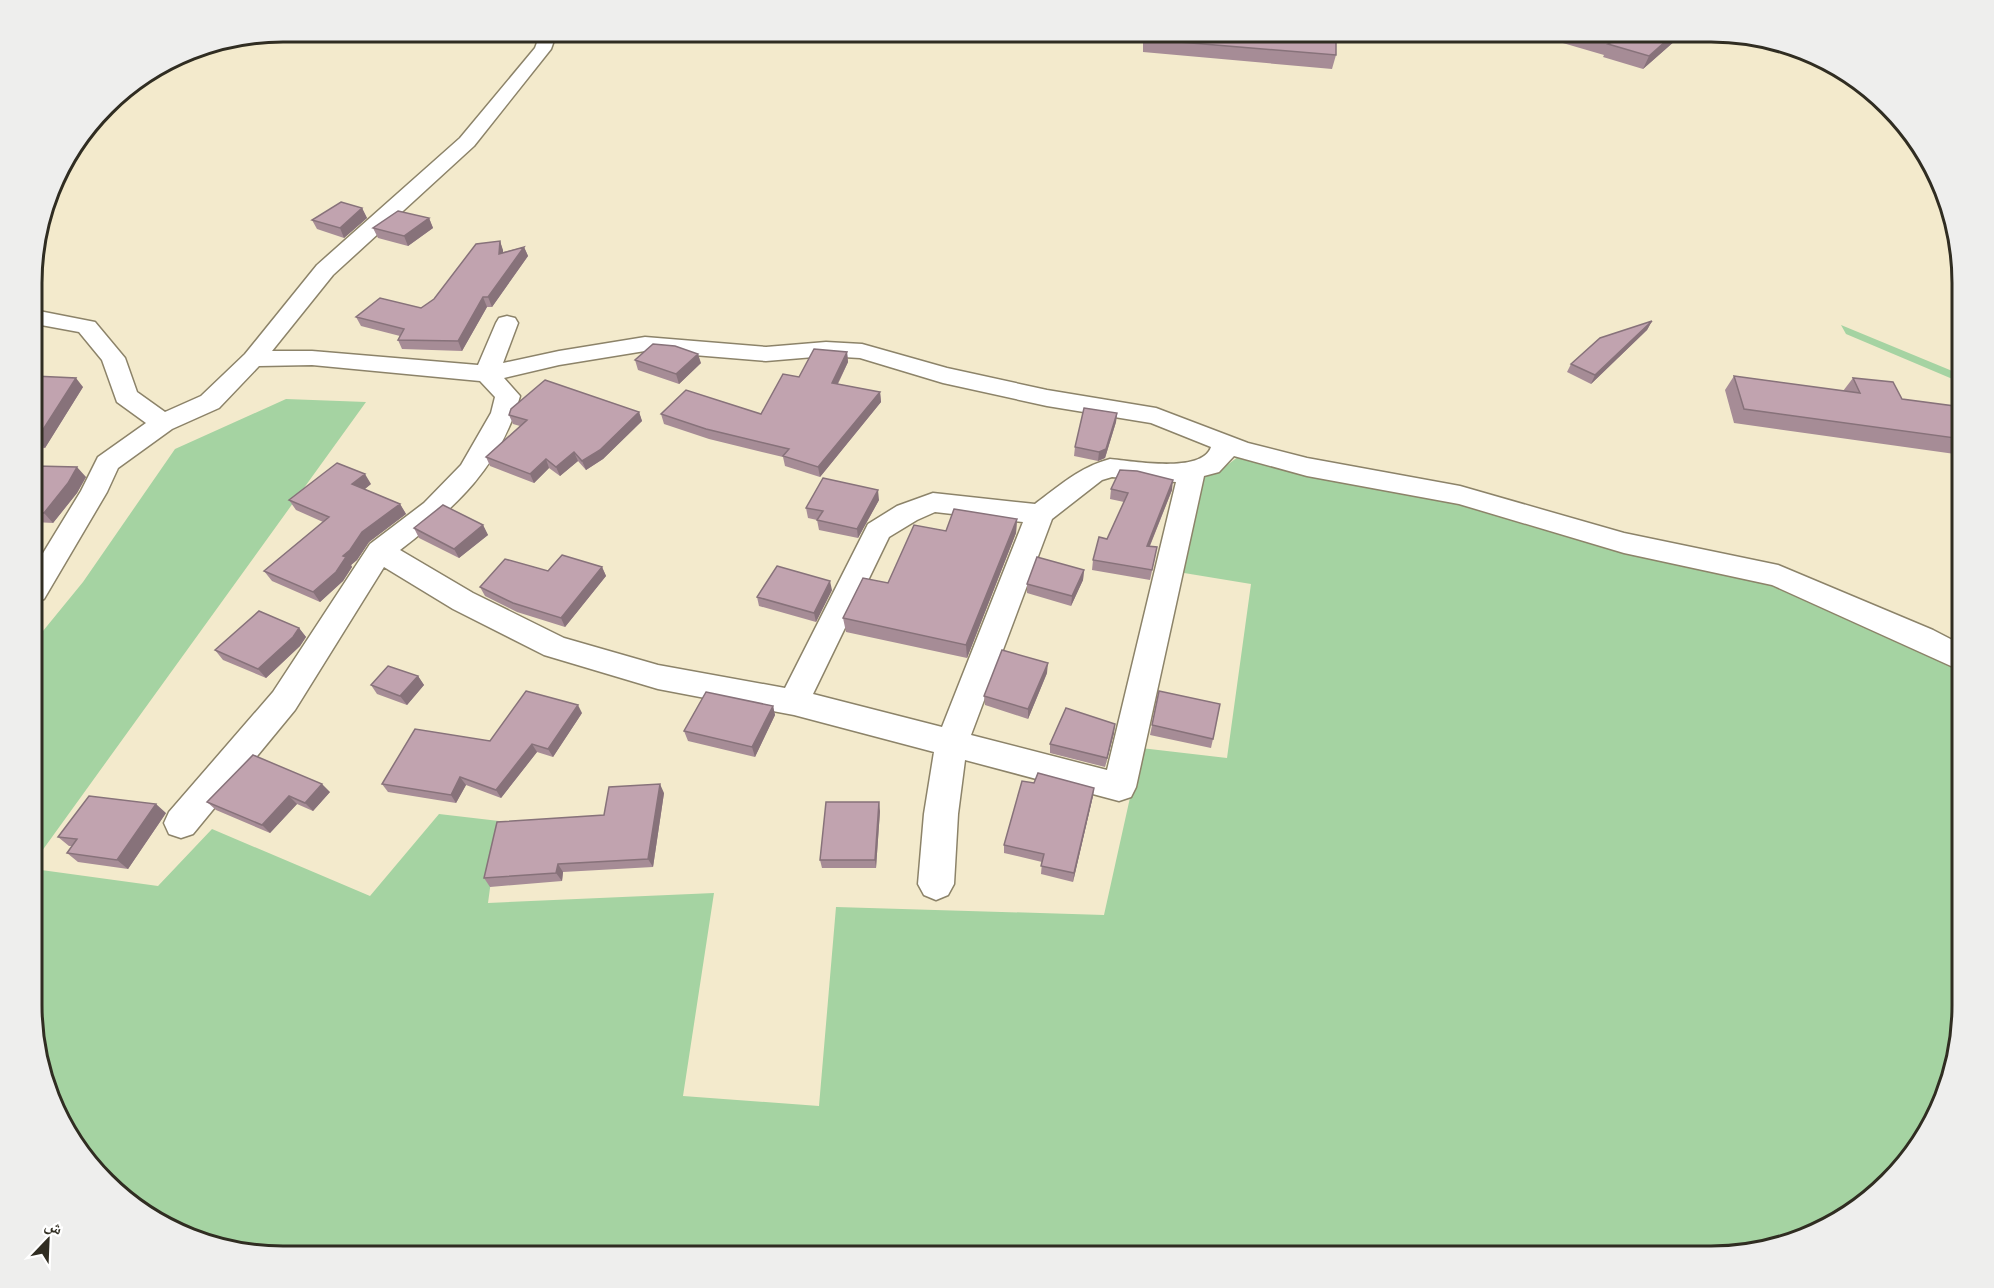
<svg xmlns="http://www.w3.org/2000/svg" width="1994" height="1288" font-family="'Golos Text','Noto Naskh Arabic',sans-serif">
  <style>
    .green { fill: #a5d3a2 }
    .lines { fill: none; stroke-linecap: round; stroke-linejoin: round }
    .minor-casing { stroke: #8c8369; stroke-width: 3 }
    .minor { fill: #fff; fill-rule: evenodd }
    .wall { fill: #a68c96 }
    .shaded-wall { fill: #87727a }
    .building { fill: #c1a3af; stroke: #87727a; stroke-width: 1.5 }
    .rim { fill: none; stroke: #302d22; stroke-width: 3 }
  </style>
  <rect width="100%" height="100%" fill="#f3eacc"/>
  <path class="green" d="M 1841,325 L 1962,375 L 1962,383 L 1846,334 Z
    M 286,399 L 366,402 L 34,862 L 34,642 L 83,582 L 175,449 Z
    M 1239,456 L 1458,501 L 1782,587 L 1962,665 L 1962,1021 L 1949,1086 L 1920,1145 L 1837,1223 L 1727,1256 L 282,1256 L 202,1243 L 143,1214 L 65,1131 L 34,1038 L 34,869 L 158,886 L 212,829 L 370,896 L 439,814 L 499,821 L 488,903 L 714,893 L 683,1096 L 819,1106 L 836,907 L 1104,915 L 1141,748 L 1227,758 L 1251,584 L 1178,572 L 1200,476 L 1221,470 Z"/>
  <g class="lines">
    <g class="minor-casing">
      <path id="minor" d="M 541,32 L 557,32 L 551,49 L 474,146 L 333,275 L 272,351 L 312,351 L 478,365 L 496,323 L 499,318 L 507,316 L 515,318 L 518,323 L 503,363 L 559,351 L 645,337 L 766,347 L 826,342 L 862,344 L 947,368 L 1047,390 L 1156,408 L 1248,443 L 1307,458 L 1460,486 L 1624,533 L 1778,565 L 1933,630 L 1962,645 L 1962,671 L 1772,585 L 1624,553 L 1459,504 L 1307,476 L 1234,456 L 1219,472 L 1204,476 L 1136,787 L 1131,797 L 1119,801 L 965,760 L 958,814 L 954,884 L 948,895 L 936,900 L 924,895 L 918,884 L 924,814 L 934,752 L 794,715 L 658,689 L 544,655 L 453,609 L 384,567 L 295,710 L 193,834 L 181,838 L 169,834 L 164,823 L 169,812 L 273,692 L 370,544 L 424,503 L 461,465 L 491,413 L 495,397 L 480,381 L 312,365 L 259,366 L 219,408 L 172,429 L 118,468 L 107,492 L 44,599 L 34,602 L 34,568 L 81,491 L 98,457 L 146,423 L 117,402 L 102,360 L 79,332 L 41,325 L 34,327 L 34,312 L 39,311 L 95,322 L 125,358 L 137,392 L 165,412 L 201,396 L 245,354 L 317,265 L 460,138 L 535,48 ZM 645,351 L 766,361 L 826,356 L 860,358 L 943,383 L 1047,406 L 1151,423 L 1211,447 C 1202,474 1132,461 1110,459 C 1080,467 1059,486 1035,504 L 933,493 L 897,506 L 868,524 L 785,688 L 658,665 L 564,638 L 473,593 L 400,550 C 455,508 501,466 520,396 L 504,378 L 559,365 ZM 1112,477 L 1176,482 L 1107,770 L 971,735 L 1052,519 L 1102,480 ZM 935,512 L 1023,522 L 942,727 L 813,694 L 889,537 L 917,520 Z"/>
    </g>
    <use href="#minor" class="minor"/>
  </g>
  <path class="wall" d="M 1143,32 L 1336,32 L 1336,55 L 1332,69 L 1143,52 Z
    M 1552,32 L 1685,32 L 1643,69 L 1603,57 L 1604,55 L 1549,39 Z
    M 362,208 L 367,218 L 344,238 L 317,229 L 312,220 Z
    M 429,218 L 433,228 L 408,246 L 378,238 L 373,228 Z
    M 500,241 L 503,252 L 524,247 L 528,256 L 492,307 L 487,307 L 462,351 L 402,349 L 398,340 L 400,336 L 361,326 L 356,317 L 421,308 L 434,299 Z
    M 1652,321 L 1647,330 L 1591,384 L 1567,372 L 1571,364 Z
    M 847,352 L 848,362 L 838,384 L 880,392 L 881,402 L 820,477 L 785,466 L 783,457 L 709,439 L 664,424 L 661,414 L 761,414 L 799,377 Z
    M 635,360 L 701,363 L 679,384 L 638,370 Z
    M 1734,376 L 1843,391 L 1853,378 L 1902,399 L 1962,407 L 1962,455 L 1734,423 L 1725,390 Z
    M 34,378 L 83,387 L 45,448 L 34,449 Z
    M 639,412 L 642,421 L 603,459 L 586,470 L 578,461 L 560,476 L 549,468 L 534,483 L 490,466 L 486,457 L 520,426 L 513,424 L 509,415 Z
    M 1117,413 L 1116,422 L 1105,458 L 1098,461 L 1074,456 L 1075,447 Z
    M 34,468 L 86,477 L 77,493 L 53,523 L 34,522 Z
    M 371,484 L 364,489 L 400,504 L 406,514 L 369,542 L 357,560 L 351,565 L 352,567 L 343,581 L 320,602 L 272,581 L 264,571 L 323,522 L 296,510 L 289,500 Z
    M 1111,489 L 1172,490 L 1150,546 L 1155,557 L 1150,580 L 1092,570 L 1093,560 L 1107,539 L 1124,502 L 1110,499 Z
    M 879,500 L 858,538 L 819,530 L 817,520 L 808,518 L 806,508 Z
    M 1017,519 L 1016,533 L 967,658 L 846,632 L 843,618 L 888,583 L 946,531 Z
    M 483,525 L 488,535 L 459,558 L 419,538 L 414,528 Z
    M 602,567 L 606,576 L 565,627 L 517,612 L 485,596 L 480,587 L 548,571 Z
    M 1084,570 L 1083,580 L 1071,606 L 1027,593 L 1027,584 Z
    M 832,590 L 816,622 L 759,606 L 757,597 Z
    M 299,628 L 306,637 L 300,646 L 266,678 L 223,660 L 215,650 Z
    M 1047,673 L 1028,719 L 985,705 L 984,696 Z
    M 418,676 L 424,685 L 407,705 L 377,694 L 371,685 Z
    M 1159,691 L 1213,739 L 1211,748 L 1150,735 Z
    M 773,706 L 775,715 L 755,757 L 688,741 L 684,731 Z
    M 582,713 L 553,757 L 537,752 L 501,798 L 466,785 L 456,803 L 388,792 L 382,784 L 490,741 Z
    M 1114,733 L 1105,767 L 1050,753 L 1050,744 Z
    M 330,792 L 313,811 L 297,804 L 270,833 L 216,810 L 207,802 Z
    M 664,793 L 653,867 L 563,872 L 562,881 L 490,887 L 484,878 L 604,815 Z
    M 1093,796 L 1073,882 L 1041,874 L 1042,862 L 1004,853 L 1004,845 Z
    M 880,811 L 876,868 L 822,868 L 820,860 Z
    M 166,813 L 128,869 L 78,862 L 67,853 L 72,846 L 69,846 L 58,837 Z"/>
  <path class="shaded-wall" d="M 1676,32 L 1685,32 L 1643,69 L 1649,56 Z
    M 362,208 L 367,218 L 344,238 L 340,228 Z
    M 429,218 L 433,228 L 408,246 L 404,236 Z
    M 500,241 L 503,250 L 503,263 L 499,254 Z
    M 524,247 L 528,256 L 492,307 L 488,297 Z
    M 483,297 L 487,307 L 462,351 L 458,341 Z
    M 1652,321 L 1647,330 L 1591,384 L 1595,375 Z
    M 847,352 L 848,362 L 833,393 L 832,383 Z
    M 698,354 L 701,363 L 679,384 L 676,374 Z
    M 76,378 L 83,387 L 45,448 L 37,439 Z
    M 880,392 L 881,402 L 820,477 L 818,467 Z
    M 639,412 L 642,421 L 603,459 L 586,470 L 582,461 Z
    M 1117,413 L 1116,422 L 1105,458 L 1098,461 L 1099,452 Z
    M 574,452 L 578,461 L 560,476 L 556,467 Z
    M 546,459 L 549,468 L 534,483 L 530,474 Z
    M 77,467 L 86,477 L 77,493 L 53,523 L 44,513 Z
    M 365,474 L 371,484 L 359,494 L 352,484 Z
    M 1173,480 L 1172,490 L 1146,555 L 1147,546 Z
    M 878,490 L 879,500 L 858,538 L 857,529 Z
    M 400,504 L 406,514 L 369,542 L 357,560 L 351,565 L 352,567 L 343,581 L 320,602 L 313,592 L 362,532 Z
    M 1017,519 L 1016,533 L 967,658 L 966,645 Z
    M 483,525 L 488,535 L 459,558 L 454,549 Z
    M 602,567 L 606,576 L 565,627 L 561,618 Z
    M 1084,570 L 1083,580 L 1071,606 L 1072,596 Z
    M 830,581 L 832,590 L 816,622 L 814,613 Z
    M 299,628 L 306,637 L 300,646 L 266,678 L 258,669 Z
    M 1048,663 L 1047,673 L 1028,719 L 1028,709 Z
    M 418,676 L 424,685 L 407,705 L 400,696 Z
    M 578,705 L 582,713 L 553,757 L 548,749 Z
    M 773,706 L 775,715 L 755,757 L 752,747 Z
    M 1115,724 L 1114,733 L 1105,767 L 1107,758 Z
    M 532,744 L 537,752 L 501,798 L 496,790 Z
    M 460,777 L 466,785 L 456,803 L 451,795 Z
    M 322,784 L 330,792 L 313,811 L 305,803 Z
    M 660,784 L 664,793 L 653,867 L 648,859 Z
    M 1094,788 L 1093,796 L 1073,882 L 1074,873 Z
    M 289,796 L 297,804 L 270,833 L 262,825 Z
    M 879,802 L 880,811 L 876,868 L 875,860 Z
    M 156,804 L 166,813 L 128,869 L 117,860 Z
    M 558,864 L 563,872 L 562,881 L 556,873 Z"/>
  <path class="building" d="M 1144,32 L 1336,32 L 1336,55 L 1144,39 Z
    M 1573,32 L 1676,32 L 1649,56 L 1608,44 L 1612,42 Z
    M 341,202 L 362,208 L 340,228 L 312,220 Z
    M 398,211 L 429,218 L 404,236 L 373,228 Z
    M 500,241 L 499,254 L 524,247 L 488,297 L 483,297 L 458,341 L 398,340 L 404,329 L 356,317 L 380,298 L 421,308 L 434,299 L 476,244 Z
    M 1652,321 L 1595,375 L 1571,364 L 1600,338 Z
    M 653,344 L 675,346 L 698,354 L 676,374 L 635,360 Z
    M 814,349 L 847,352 L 832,383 L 880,392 L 818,467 L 783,456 L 789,449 L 706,429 L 661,414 L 686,390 L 761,414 L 783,374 L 799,377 Z
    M 34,376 L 76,378 L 37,439 L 34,439 Z
    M 1734,376 L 1860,393 L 1853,378 L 1893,382 L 1902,399 L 1962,407 L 1962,439 L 1744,409 Z
    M 545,380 L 639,412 L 600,450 L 582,461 L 574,452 L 556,467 L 546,459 L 530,474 L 486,457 L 527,420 L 509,415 L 511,409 Z
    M 1084,408 L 1117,413 L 1106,449 L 1099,452 L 1075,447 Z
    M 337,463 L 365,474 L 352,484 L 400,504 L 362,532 L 350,550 L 343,556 L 346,557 L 336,572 L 313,592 L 264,571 L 329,517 L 289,500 Z
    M 36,466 L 77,467 L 68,483 L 44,513 L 34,512 L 34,468 Z
    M 1120,470 L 1137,471 L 1173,480 L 1147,546 L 1157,547 L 1152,570 L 1093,560 L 1099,537 L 1107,539 L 1128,493 L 1111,489 Z
    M 823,478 L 878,490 L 857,529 L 817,520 L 823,511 L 806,508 Z
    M 443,505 L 483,525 L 454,549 L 414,528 Z
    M 954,509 L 1017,519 L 966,645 L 843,618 L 863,578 L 888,583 L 914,525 L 946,531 Z
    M 562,555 L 602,567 L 561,618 L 513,603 L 480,587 L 505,559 L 548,571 Z
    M 1037,557 L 1084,570 L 1072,596 L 1027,584 Z
    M 777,566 L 830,581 L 814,613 L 757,597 Z
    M 259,611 L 299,628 L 293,637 L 258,669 L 215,650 Z
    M 1002,650 L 1048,663 L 1028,709 L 984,696 Z
    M 388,666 L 418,676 L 400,696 L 371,685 Z
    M 526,691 L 578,705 L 548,749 L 532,744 L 496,790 L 460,777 L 451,795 L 382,784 L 415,729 L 490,741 Z
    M 1159,691 L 1220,704 L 1213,739 L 1152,725 Z
    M 706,692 L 773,706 L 752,747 L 684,731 Z
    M 1066,708 L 1115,724 L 1107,758 L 1050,744 Z
    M 253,755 L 322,784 L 305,803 L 289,796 L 262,825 L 207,802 Z
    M 1038,773 L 1094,788 L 1074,873 L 1041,866 L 1044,854 L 1004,845 L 1022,781 L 1034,783 Z
    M 660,784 L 648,859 L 558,864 L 556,873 L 484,878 L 497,822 L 604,815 L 609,787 Z
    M 89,796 L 156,804 L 117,860 L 67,853 L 77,839 L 58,837 Z
    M 826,802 L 879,802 L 875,860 L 820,860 Z"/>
  <path d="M0 0H1994V1288H0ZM283 42H1711A241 241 0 0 1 1952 283V1005A241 241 0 0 1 1711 1246H283A241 241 0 0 1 42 1005V283A241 241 0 0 1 283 42Z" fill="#eeeeed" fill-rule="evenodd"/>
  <path class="rim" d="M283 42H1711A241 241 0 0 1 1952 283V1005A241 241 0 0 1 1711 1246H283A241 241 0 0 1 42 1005V283A241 241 0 0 1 283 42Z"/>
  <g transform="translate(48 1240) rotate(23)" stroke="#ffffff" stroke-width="4.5" paint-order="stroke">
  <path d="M0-4.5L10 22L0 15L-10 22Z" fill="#302d22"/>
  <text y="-9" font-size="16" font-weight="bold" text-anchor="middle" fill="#302d22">ش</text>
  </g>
</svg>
